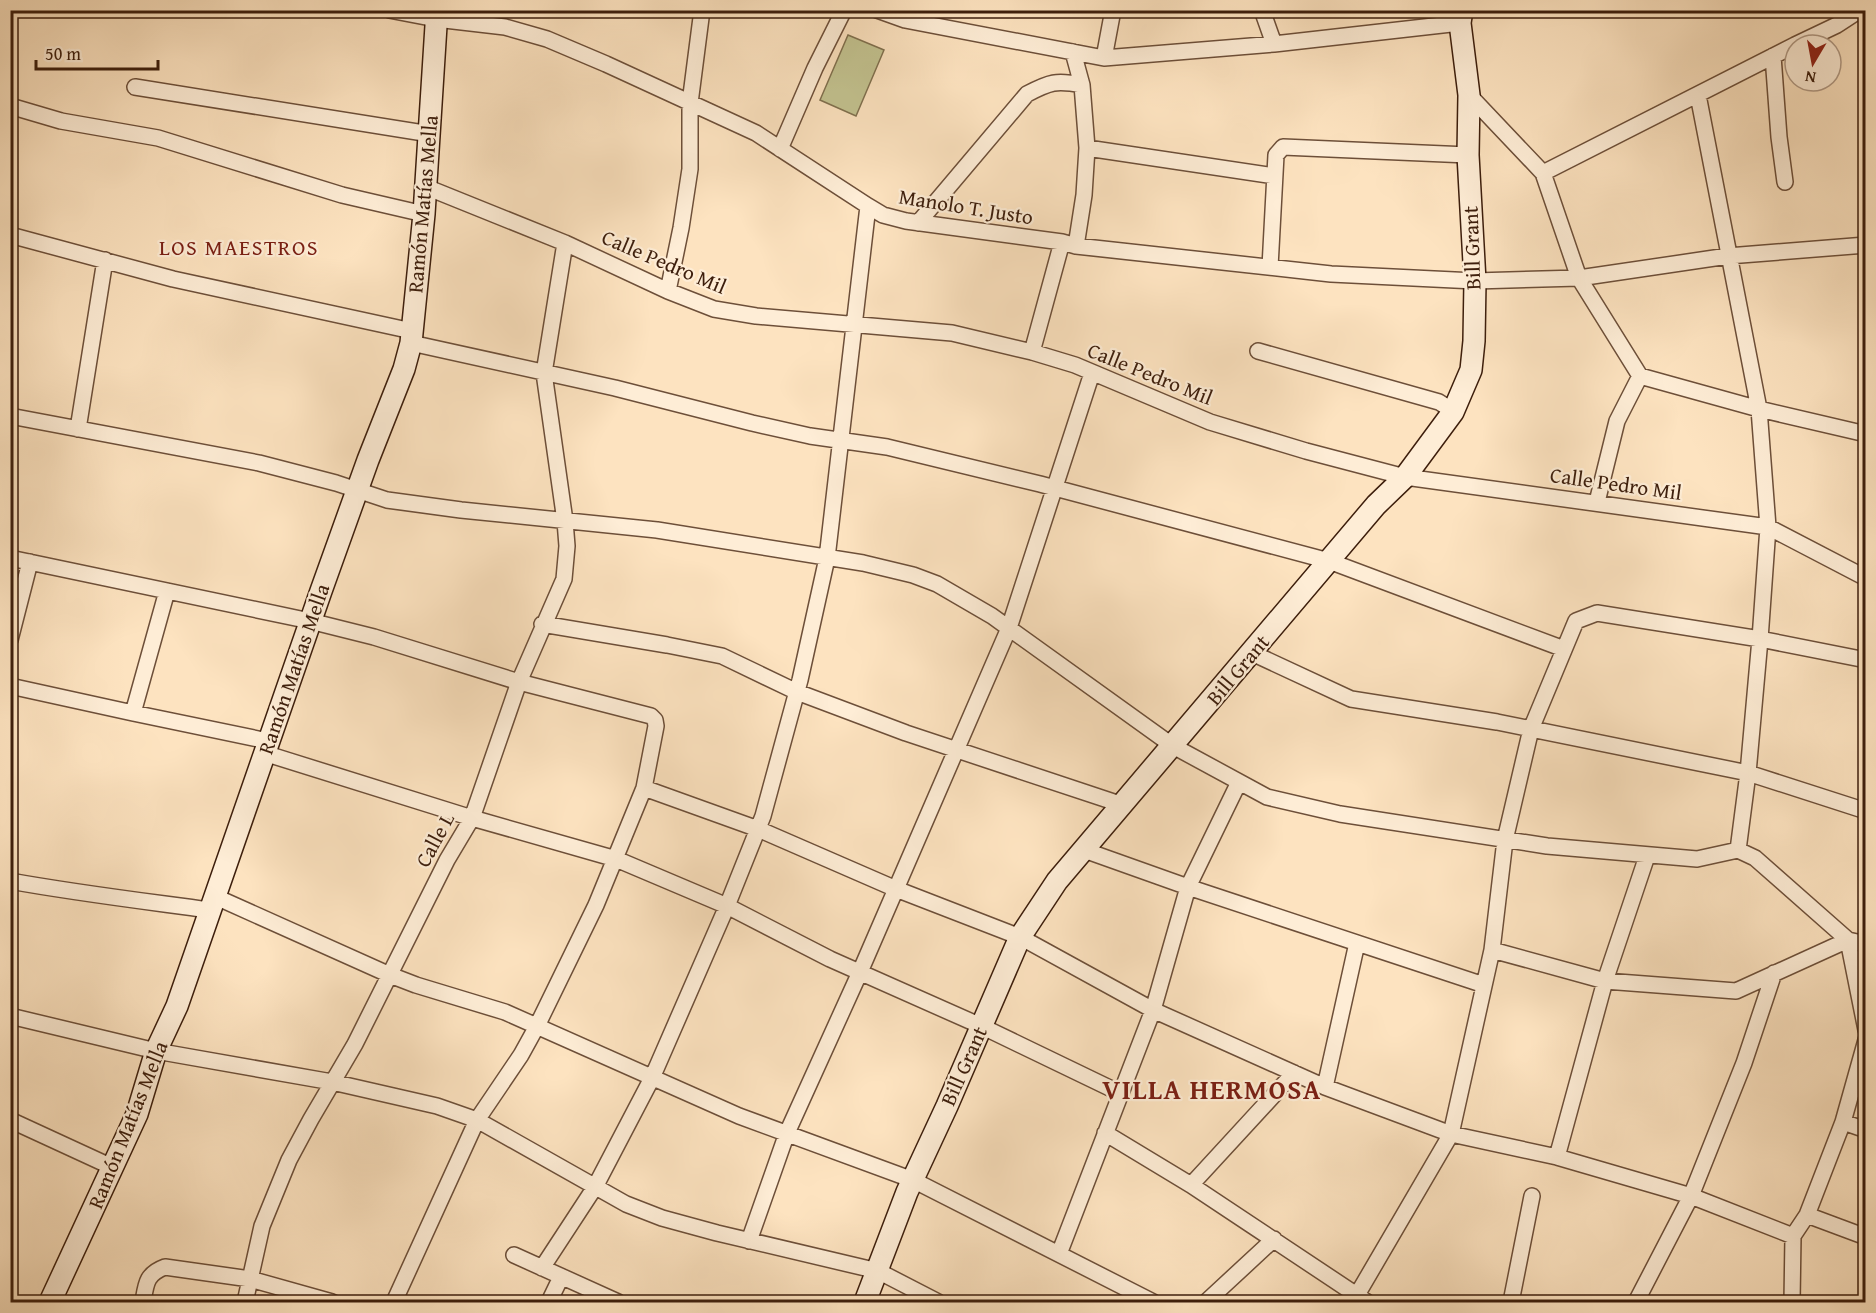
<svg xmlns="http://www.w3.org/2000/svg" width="1876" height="1313" font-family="'Gentium Book Plus',serif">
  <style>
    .green { fill: #c3c390; stroke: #80704e; stroke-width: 1.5 }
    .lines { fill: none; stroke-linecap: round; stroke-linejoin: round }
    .street-casing { stroke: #6d4f39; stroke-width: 18 }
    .secondary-casing { stroke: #3d1e0c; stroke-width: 24 }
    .street { stroke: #feedd6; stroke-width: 15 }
    .secondary { stroke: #feedd6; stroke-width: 21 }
    .labels { text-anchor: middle; stroke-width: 4.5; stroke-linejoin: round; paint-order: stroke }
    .street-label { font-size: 21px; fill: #3d1e0c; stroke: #feedd6 }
    .neighbourhood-label { font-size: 22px; letter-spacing: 1.5px; fill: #7a1f14; stroke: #feedd6 }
    .district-label { font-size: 27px; font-weight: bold; letter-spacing: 1.5px; fill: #7a1f14; stroke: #feedd6 }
  </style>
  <rect width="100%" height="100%" fill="#fde3c0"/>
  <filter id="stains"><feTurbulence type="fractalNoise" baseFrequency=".00333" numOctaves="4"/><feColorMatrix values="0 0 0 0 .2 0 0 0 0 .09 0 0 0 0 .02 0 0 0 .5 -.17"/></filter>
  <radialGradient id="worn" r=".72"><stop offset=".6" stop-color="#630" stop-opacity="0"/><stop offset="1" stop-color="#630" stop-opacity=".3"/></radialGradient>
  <path class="green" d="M 848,35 L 884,50 L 856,116 L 820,100 Z"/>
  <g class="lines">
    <g class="street-casing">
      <path id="street" d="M 389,10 L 436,19 L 505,27 L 547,39 L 606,64 L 756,133 L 868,206 L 883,215 L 906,221 L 1062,242 L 1076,246 L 1331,274 L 1475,281 L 1579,278 L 1728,256 L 1866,245
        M 877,10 L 905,20 L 1104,58 L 1274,44 L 1460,23
        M 1262,10 L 1274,44
        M 1795,45 L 1837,25 L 1860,10
        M 1073,52 L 1082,85 L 1087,148 L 1084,195 L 1076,246
        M 1773,56 L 1779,137 L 1785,182
        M 1104,58 L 1113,10
        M 135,87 L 430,134
        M 1469,95 L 1543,173 L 1579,278 L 1640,376 L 1759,409 L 1866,434
        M 1698,95 L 1759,409 L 1768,527 L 1760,639 L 1748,773 L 1738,850
        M 10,106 L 61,121 L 158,138 L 342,195 L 424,214
        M 1087,148 L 1274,176
        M 780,149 L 815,68 L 844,10
        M 1543,173 L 1795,45
        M 426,187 L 565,243 L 668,291 L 714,309 L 756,316 L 952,333 L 1032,352 L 1075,365 L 1210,422 L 1306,451 L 1405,477 L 1768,527 L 1866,578
        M 918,223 L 1027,94 C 1050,82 1056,80 1082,85
        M 10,235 L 173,279 L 412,331
        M 1270,267 L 1276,155 L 1283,147 L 1468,155
        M 668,291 L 681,228 L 690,169 L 690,103 L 702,10
        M 411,343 L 615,388 L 752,423 L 810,436 L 887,447 L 1040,484 L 1329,561 L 1564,649
        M 1258,351 L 1439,402 L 1453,411
        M 1032,352 L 1062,242
        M 10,416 L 259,463 L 336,483 L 387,500 L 461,510 L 657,530 L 863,563 L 913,575 L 937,584 L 992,616 L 1173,746 L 1267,797 L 1340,814 L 1547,846 L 1697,859 L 1738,850 L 1755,858 L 1848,940 L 1866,1030
        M 78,429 L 105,260
        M 1597,502 L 1617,421 L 1640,376
        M 10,558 L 310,621 L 374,637 L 519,682 L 651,716 L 655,720 L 656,726 L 644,788 L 596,905 L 537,1026 L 521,1055 L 477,1120 L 394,1302
        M 542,624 L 667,645 L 722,656 L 797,692 L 906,733 L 1123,805
        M 10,640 L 30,562
        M 1252,653 L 1351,699 L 1497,722 L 1748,773 L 1866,811
        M 10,686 L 133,713 L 167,591
        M 133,713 L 268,741
        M 264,753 L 472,818 L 616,859 L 727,906 L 830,959 L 981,1026 L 1120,1093
        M 644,788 L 758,829 L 896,889 L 1020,937 L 1153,1010 L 1325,1087 L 1451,1134 L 1557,1157 L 1691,1196 L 1793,1236
        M 1084,850 L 1188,887 L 1484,985
        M 10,881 C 76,893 143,901 209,910
        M 216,897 L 390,975 L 416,985 L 505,1012 L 739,1116 L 913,1180 L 1153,1302
        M 1492,950 L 1605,981 L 1736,991 L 1848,940 L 1866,944
        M 10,1016 L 156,1051 L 332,1082 L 437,1106 L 477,1120 L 626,1204 L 662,1218 L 717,1233 L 878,1271 L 938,1302
        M 1325,1087 L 1357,943
        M 10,1120 L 112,1167
        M 1843,1122 L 1866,1130
        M 1105,1133 L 1191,1185 L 1367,1302
        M 1557,1157 L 1605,981 L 1647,856
        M 1191,1185 L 1294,1073
        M 1807,1215 L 1866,1237
        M 749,1241 L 787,1133 L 860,972 L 1009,628 L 1092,373
        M 1059,1254 L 1153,1010 L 1188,887 L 1239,782
        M 514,1255 L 618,1302
        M 542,1268 L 595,1187 L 652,1078 L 727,906 L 763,816 L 800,680 L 827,558 L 868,206
        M 1357,1295 L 1451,1134 L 1492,950 L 1505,840 L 1531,729 L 1576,621 L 1597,613 L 1760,639 L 1866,660
        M 143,1302 C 146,1284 146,1274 165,1267 L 250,1279 L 332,1302
        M 245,1302 L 262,1226 L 289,1160 L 311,1119 L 355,1044 L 447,860 L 472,818 L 519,682 L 564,579 L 567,546 L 565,521 L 544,373 L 565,243
        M 549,1302 L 561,1277
        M 1206,1302 L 1274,1239
        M 1511,1302 L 1532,1196
        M 1636,1302 L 1691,1196 L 1744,1063 L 1774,973
        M 1792,1302 L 1793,1236 L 1807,1215 L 1843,1122 L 1866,1040"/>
    </g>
    <g class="secondary-casing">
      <path id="secondary" d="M 50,1302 L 137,1114 L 156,1051 L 177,1006 L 321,591 L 368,460 L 404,369 L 411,343 L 424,214 L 437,10
        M 865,1302 L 907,1192 L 947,1106 L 1020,937 L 1057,881 L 1376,505 L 1405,477 L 1453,412 L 1471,370 L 1474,341 L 1475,281 L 1468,155 L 1469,95 L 1460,23 L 1462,10"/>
    </g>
    <use href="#street" class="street"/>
    <use href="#secondary" class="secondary"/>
  </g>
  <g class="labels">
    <g class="street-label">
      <text transform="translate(423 204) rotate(-85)" y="7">Ramón Matías Mella</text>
      <text transform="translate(966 207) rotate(9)" y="7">Manolo T. Justo</text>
      <text transform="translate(1472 248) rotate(-92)" y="7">Bill Grant</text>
      <text transform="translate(664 262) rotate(23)" y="7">Calle Pedro Mil</text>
      <text transform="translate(1150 374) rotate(22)" y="7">Calle Pedro Mil</text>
      <text transform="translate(1616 484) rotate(8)" y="7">Calle Pedro Mil</text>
      <text transform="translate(294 669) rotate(-71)" y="7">Ramón Matías Mella</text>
      <text transform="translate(1238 670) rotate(-50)" y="7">Bill Grant</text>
      <text transform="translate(435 840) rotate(-62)" y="7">Calle L</text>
      <text transform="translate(964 1066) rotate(-66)" y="7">Bill Grant</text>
      <text transform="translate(128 1125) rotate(-68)" y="7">Ramón Matías Mella</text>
    </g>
    <g class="neighbourhood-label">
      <text x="239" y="255">LOS MAESTROS</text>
    </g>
    <g class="district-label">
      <text x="1212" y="1099">VILLA HERMOSA</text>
    </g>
  </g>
  <rect width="1876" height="1313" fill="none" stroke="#fde3c0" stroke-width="36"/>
  <rect x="12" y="12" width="1852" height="1289" fill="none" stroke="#3d1e0c" stroke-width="3"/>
  <rect x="18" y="18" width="1840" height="1277" fill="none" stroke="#3d1e0c" stroke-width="1.5"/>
  <g transform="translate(1813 63) rotate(190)"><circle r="28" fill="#feedd6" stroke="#b19a85" stroke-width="1.5"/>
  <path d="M0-4.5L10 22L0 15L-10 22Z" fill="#8f2418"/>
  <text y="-9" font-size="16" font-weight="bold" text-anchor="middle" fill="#3d1e0c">N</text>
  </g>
  <path d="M36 60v9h122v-9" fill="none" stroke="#3d1e0c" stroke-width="3"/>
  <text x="45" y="60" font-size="18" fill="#3d1e0c" stroke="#feedd6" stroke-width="4.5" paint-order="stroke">50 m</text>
  <rect width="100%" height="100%" filter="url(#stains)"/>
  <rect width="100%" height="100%" fill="url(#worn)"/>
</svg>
